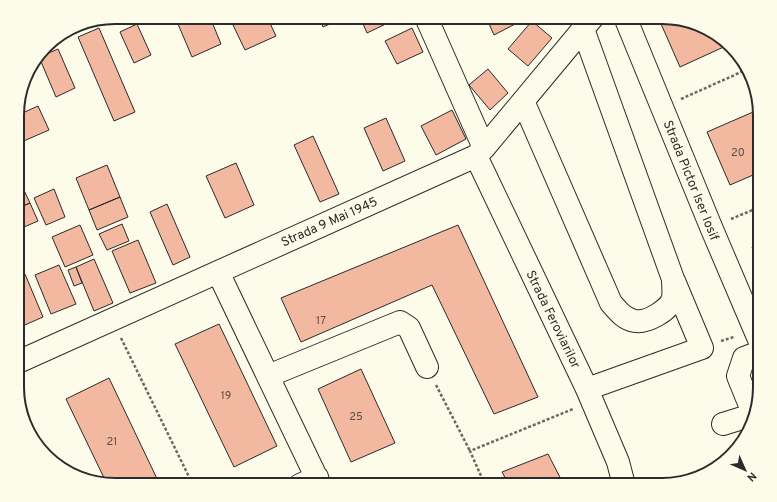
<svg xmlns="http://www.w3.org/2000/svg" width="777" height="502" font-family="Overpass,sans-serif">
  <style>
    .building { fill: #f2b8a0; stroke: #2b2b2b }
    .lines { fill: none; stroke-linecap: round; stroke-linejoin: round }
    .minor-casing { stroke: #2b2b2b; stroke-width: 24 }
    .path { stroke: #6a6964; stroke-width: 2.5; stroke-dasharray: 3 2; stroke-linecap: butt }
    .minor { stroke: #fdfbea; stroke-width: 22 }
    .labels { text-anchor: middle; stroke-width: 3; stroke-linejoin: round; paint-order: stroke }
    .number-label { font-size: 11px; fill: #5d4e48 }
    .street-label { font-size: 13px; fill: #2b2b2b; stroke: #fdfbea }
    .rim { fill: none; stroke: #2b2b2b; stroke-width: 2 }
  </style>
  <rect width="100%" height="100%" fill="#fdfbea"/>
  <path class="building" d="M 176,17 L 194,17 L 178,24 Z
    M 194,17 L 210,17 L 221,44 L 192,57 L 178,24 Z
    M 229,17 L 249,17 L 233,25 Z
    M 249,17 L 267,17 L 276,36 L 245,50 L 233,25 Z
    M 319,17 L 346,17 L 323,27 Z
    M 360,17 L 392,17 L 394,20 L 367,33 Z
    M 486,17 L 519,17 L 521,21 L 494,35 Z
    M 658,17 L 662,17 L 717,34 L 728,45 L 680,67 Z
    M 532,21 L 552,38 L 528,66 L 508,49 Z
    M 137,24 L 151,55 L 134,63 L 120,32 Z
    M 99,28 L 135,112 L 114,121 L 78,37 Z
    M 412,28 L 423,52 L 397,64 L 385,41 Z
    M 58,49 L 75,88 L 56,97 L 39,57 Z
    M 488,69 L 508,93 L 490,110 L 469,85 Z
    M 38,106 L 49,130 L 19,143 L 18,141 L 18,115 Z
    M 760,109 L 760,172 L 730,185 L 707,132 Z
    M 452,110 L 466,139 L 436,155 L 421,126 Z
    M 386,118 L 405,161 L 383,171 L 364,128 Z
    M 313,136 L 339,194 L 320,202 L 294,145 Z
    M 236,163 L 254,205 L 225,218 L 206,176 Z
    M 107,165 L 120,197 L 89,210 L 76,178 Z
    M 22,186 L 30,203 L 18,208 L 18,188 Z
    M 54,189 L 65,217 L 46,225 L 34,198 Z
    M 120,197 L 128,217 L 97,230 L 89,210 Z
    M 30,203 L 38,221 L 24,227 L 18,214 L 18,208 Z
    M 167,204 L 190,257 L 173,265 L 150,212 Z
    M 122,224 L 129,241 L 107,250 L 99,234 Z
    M 80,225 L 93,255 L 65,267 L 52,237 Z
    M 458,225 L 538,397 L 494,414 L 432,285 L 301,342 L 281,298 Z
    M 138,240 L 156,283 L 130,293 L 112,251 Z
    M 760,244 L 760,266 L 752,247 Z
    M 94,259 L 113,303 L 94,311 L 76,267 Z
    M 59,265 L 76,304 L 51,314 L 35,275 Z
    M 76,267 L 82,283 L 74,286 L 68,270 Z
    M 25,274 L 43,317 L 18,328 L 18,277 Z
    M 219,324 L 277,446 L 234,467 L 175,344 Z
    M 361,369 L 395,443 L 351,462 L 318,389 Z
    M 109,378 L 160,485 L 115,485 L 106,482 L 66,399 Z
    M 548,454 L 564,485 L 509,485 L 502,472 Z"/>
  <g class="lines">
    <g class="minor-casing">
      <path id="minor" d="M 426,17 L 484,148
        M 625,17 L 711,227 L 760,342
        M 523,101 L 611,303 C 618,311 624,319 635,321 C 647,323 670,310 673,298 C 674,292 673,285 673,279 L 583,29
        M 476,156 L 587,389 L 618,462 L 624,485
        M 218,272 L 320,485
        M 18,362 L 476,156 L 484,148 L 593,17
        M 268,376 L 400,322 L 409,328 L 427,367
        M 587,389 L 702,348 L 674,281
        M 753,413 L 738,376 L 744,358 L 760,352
        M 723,424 L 752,415
        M 300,485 L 317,477"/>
    </g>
    <path class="path" d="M 681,99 L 748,69
      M 731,219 L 760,207
      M 121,338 L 193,485
      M 721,341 L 734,337
      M 436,385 L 470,451
      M 23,416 L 40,447
      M 485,485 L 470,451 L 573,409"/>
    <use href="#minor" class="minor"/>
  </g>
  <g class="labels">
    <g class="number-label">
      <text x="738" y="156">20</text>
      <text x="321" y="324">17</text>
      <text x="226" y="399">19</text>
      <text x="356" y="420">25</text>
      <text x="112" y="445">21</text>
    </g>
    <g class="street-label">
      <text transform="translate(692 180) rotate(68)" y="5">Strada Pictor Iser Iosif</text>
      <text transform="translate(329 221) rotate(-24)" y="5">Strada 9 Mai 1945</text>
      <text transform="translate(554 319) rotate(64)" y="5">Strada Feroviarilor</text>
    </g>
  </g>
  <path d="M0 0H777V502H0ZM115 24H662A91 91 0 0 1 753 115V387A91 91 0 0 1 662 478H115A91 91 0 0 1 24 387V115A91 91 0 0 1 115 24Z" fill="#fdfbea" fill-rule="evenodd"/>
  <path class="rim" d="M115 24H662A91 91 0 0 1 753 115V387A91 91 0 0 1 662 478H115A91 91 0 0 1 24 387V115A91 91 0 0 1 115 24Z"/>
  <g transform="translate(745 470) rotate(135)" stroke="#fdfbea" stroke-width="3" paint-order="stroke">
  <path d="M0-3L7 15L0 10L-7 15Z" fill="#2b2b2b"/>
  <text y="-6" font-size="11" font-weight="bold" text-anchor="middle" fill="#2b2b2b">N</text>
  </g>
</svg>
